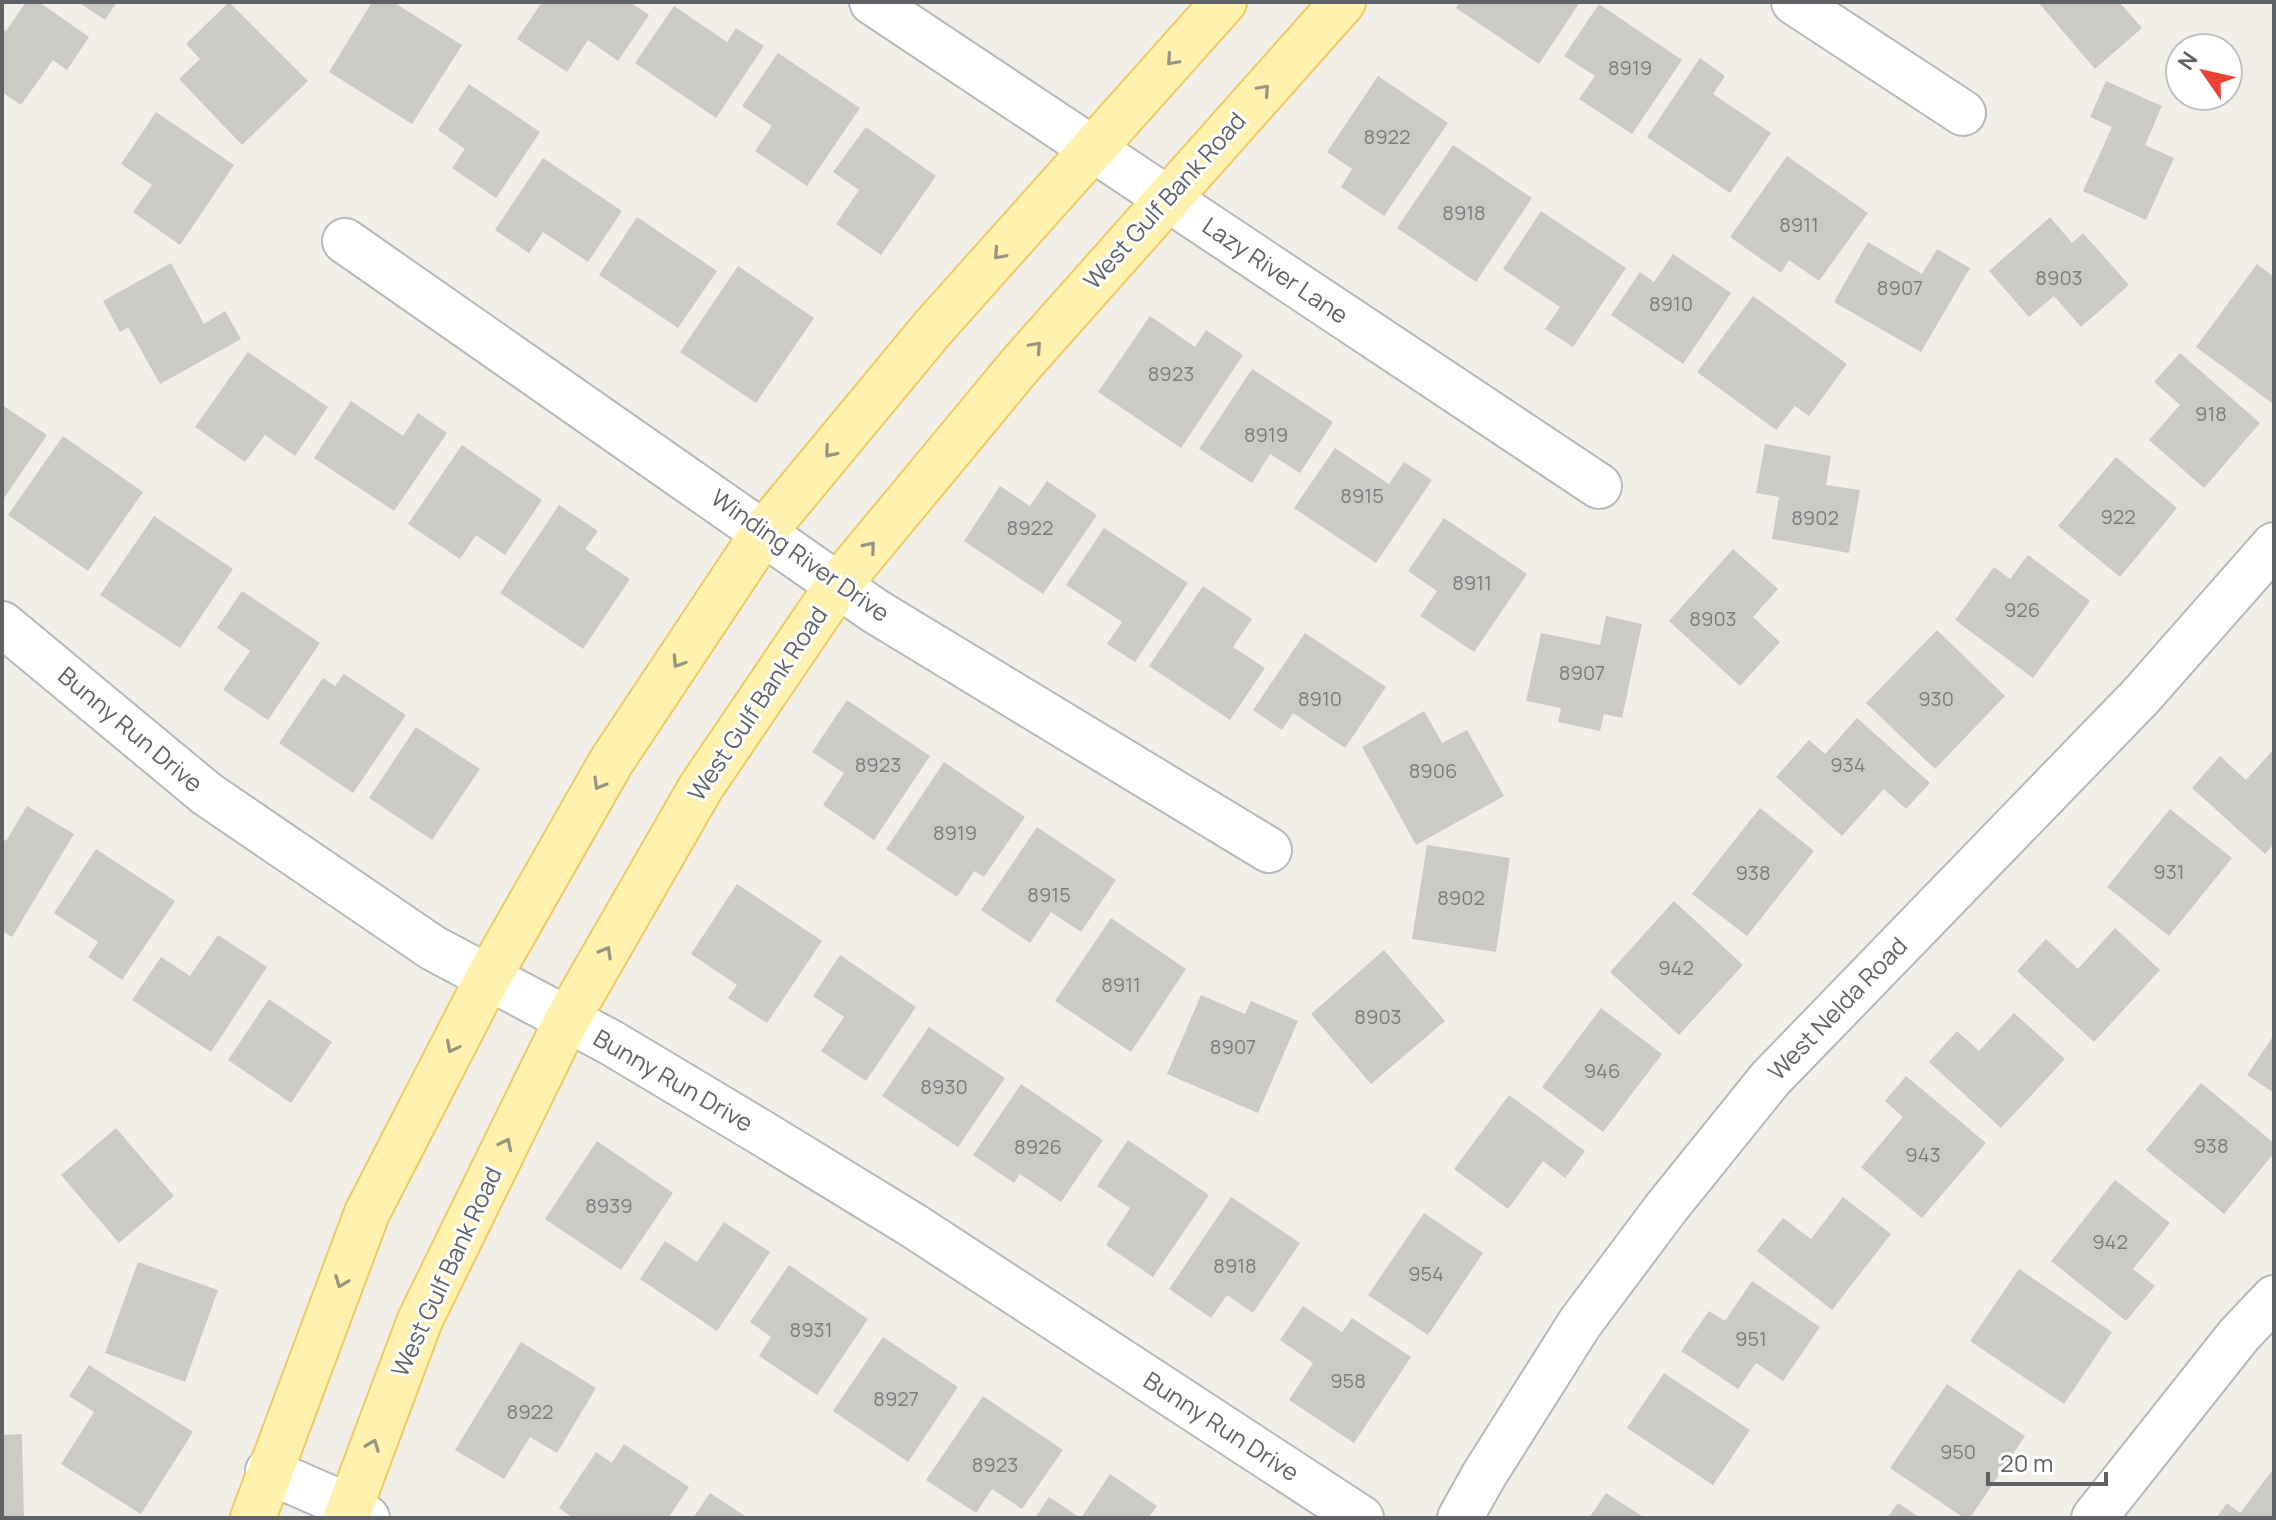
<svg xmlns="http://www.w3.org/2000/svg" width="2276" height="1520" font-family="Manrope,sans-serif">
  <style>
    .building { fill: #cccac5 }
    .lines { fill: none; stroke-linecap: round; stroke-linejoin: round }
    .minor-casing { stroke: #b5b8bc; stroke-width: 48 }
    .major-casing { stroke: #f2c960; stroke-width: 48 }
    .minor { stroke: #fff; stroke-width: 44 }
    .major { stroke: #fff2af; stroke-width: 44 }
    .oneway { stroke: #979581 }
    .labels { text-anchor: middle; stroke-width: 6; stroke-linejoin: round; paint-order: stroke }
    .number-label { font-size: 20px; fill: #7a7d7f }
    .street-label { font-size: 24px; fill: #5f6368; stroke: #fff }
  </style>
  <rect width="100%" height="100%" fill="#f1efe8"/>
  <path class="building" d="M 26,2 L 39,2 L 89,37 L 67,70 L 53,60 L 21,105 L 2,92 L 2,29 L 6,31 Z
    M 78,2 L 117,2 L 105,20 Z
    M 229,2 L 308,81 L 242,145 L 179,79 L 200,59 L 186,44 Z
    M 372,2 L 393,2 L 462,45 L 412,124 L 329,72 Z
    M 542,2 L 630,2 L 649,15 L 618,61 L 588,40 L 567,72 L 517,39 Z
    M 1459,2 L 1580,2 L 1539,64 L 1456,8 Z
    M 2038,2 L 2123,2 L 2121,4 L 2142,28 L 2095,69 Z
    M 1599,4 L 1682,60 L 1632,134 L 1579,99 L 1595,76 L 1564,56 Z
    M 674,6 L 727,42 L 736,28 L 764,46 L 716,118 L 635,63 Z
    M 778,53 L 860,108 L 807,186 L 755,151 L 772,126 L 742,106 Z
    M 1700,58 L 1725,76 L 1713,94 L 1771,133 L 1730,193 L 1647,137 Z
    M 1378,76 L 1448,123 L 1384,216 L 1341,187 L 1352,169 L 1327,152 Z
    M 2106,81 L 2162,106 L 2145,145 L 2174,158 L 2146,220 L 2083,191 L 2112,127 L 2090,117 Z
    M 469,84 L 540,132 L 496,198 L 452,168 L 465,149 L 438,130 Z
    M 156,112 L 234,165 L 180,245 L 133,212 L 152,185 L 121,164 Z
    M 866,127 L 936,176 L 881,255 L 836,224 L 859,190 L 833,172 Z
    M 1453,145 L 1532,198 L 1476,282 L 1397,228 Z
    M 1787,156 L 1868,213 L 1819,281 L 1789,260 L 1781,273 L 1730,237 Z
    M 543,158 L 622,211 L 588,262 L 543,232 L 529,253 L 495,230 Z
    M 1541,211 L 1626,268 L 1573,347 L 1545,329 L 1560,307 L 1503,269 Z
    M 637,217 L 717,271 L 678,328 L 599,275 Z
    M 2050,217 L 2072,243 L 2083,233 L 2129,285 L 2081,327 L 2054,296 L 2029,317 L 1989,271 Z
    M 1868,242 L 1922,274 L 1937,249 L 1970,268 L 1921,352 L 1834,302 Z
    M 1673,254 L 1731,293 L 1683,364 L 1611,315 L 1640,272 L 1654,282 Z
    M 171,263 L 204,324 L 225,311 L 241,339 L 160,384 L 128,327 L 120,332 L 103,301 Z
    M 2257,264 L 2274,277 L 2272,403 L 2196,347 Z
    M 738,266 L 814,318 L 756,403 L 680,352 Z
    M 1753,296 L 1847,364 L 1809,416 L 1795,406 L 1776,430 L 1697,372 Z
    M 1150,316 L 1195,347 L 1206,330 L 1243,355 L 1181,448 L 1098,392 Z
    M 248,352 L 328,407 L 295,456 L 265,435 L 245,462 L 195,427 Z
    M 2180,353 L 2260,423 L 2204,488 L 2149,440 L 2180,405 L 2154,382 Z
    M 1252,369 L 1333,422 L 1300,473 L 1270,454 L 1252,483 L 1199,449 Z
    M 351,401 L 403,436 L 418,413 L 447,433 L 394,511 L 314,458 Z
    M 2,405 L 47,435 L 2,501 Z
    M 63,436 L 143,492 L 88,571 L 8,515 Z
    M 1765,444 L 1831,456 L 1826,485 L 1860,490 L 1849,553 L 1772,539 L 1779,497 L 1756,493 Z
    M 462,445 L 542,500 L 505,555 L 476,535 L 460,559 L 408,524 Z
    M 1335,448 L 1389,484 L 1404,462 L 1432,480 L 1376,563 L 1294,508 Z
    M 2116,457 L 2177,508 L 2120,577 L 2058,526 Z
    M 1047,481 L 1097,515 L 1043,594 L 964,541 L 1000,486 L 1030,506 Z
    M 559,505 L 598,531 L 585,549 L 630,579 L 583,649 L 500,593 Z
    M 154,516 L 233,569 L 180,648 L 100,595 Z
    M 1444,518 L 1527,574 L 1474,652 L 1420,616 L 1437,591 L 1408,571 Z
    M 1104,528 L 1188,583 L 1135,662 L 1107,644 L 1122,622 L 1066,585 Z
    M 1733,549 L 1778,589 L 1753,617 L 1780,642 L 1740,686 L 1669,621 Z
    M 2028,555 L 2090,601 L 2033,678 L 1955,620 L 1994,567 L 2010,579 Z
    M 1203,586 L 1252,619 L 1233,647 L 1265,668 L 1230,720 L 1149,666 Z
    M 242,591 L 320,643 L 268,720 L 223,690 L 250,651 L 217,628 Z
    M 1606,616 L 1642,624 L 1622,718 L 1604,714 L 1600,731 L 1558,722 L 1561,708 L 1526,701 L 1541,633 L 1600,645 Z
    M 1937,630 L 2005,696 L 1935,769 L 1866,703 Z
    M 1305,633 L 1386,687 L 1345,748 L 1293,713 L 1282,730 L 1253,710 Z
    M 344,674 L 406,715 L 353,793 L 279,743 L 323,678 L 335,686 Z
    M 847,700 L 930,756 L 874,840 L 823,805 L 844,773 L 812,752 Z
    M 1424,711 L 1442,743 L 1467,730 L 1504,796 L 1416,845 L 1362,747 Z
    M 1857,718 L 1930,783 L 1906,809 L 1884,789 L 1842,836 L 1776,777 L 1809,740 L 1825,754 Z
    M 416,727 L 480,769 L 432,840 L 369,798 Z
    M 2274,749 L 2274,844 L 2265,854 L 2192,788 L 2220,756 L 2246,780 Z
    M 944,762 L 1025,817 L 984,877 L 974,871 L 957,897 L 886,849 Z
    M 27,806 L 74,834 L 12,937 L 2,931 L 2,839 L 6,841 Z
    M 1760,808 L 1814,851 L 1747,936 L 1692,894 Z
    M 2170,809 L 2232,858 L 2169,936 L 2107,887 Z
    M 1037,827 L 1116,880 L 1081,932 L 1051,912 L 1030,943 L 981,910 Z
    M 1427,845 L 1510,858 L 1496,952 L 1412,939 Z
    M 96,849 L 175,901 L 122,980 L 88,957 L 98,942 L 54,913 Z
    M 737,884 L 822,941 L 767,1023 L 728,998 L 737,985 L 691,954 Z
    M 1674,901 L 1743,965 L 1679,1035 L 1610,972 Z
    M 1111,918 L 1186,969 L 1131,1052 L 1055,1001 Z
    M 2115,928 L 2160,970 L 2094,1042 L 2017,971 L 2046,939 L 2078,969 Z
    M 218,935 L 267,967 L 211,1052 L 132,1000 L 161,957 L 190,976 Z
    M 1384,950 L 1445,1021 L 1371,1084 L 1311,1014 Z
    M 840,955 L 916,1007 L 866,1081 L 821,1051 L 844,1017 L 813,996 Z
    M 1201,995 L 1245,1014 L 1251,1001 L 1298,1021 L 1258,1113 L 1167,1074 Z
    M 269,999 L 332,1042 L 291,1103 L 228,1060 Z
    M 1601,1008 L 1662,1054 L 1603,1132 L 1542,1087 Z
    M 2014,1013 L 2065,1059 L 2001,1128 L 1929,1062 L 1957,1031 L 1979,1051 Z
    M 929,1027 L 1005,1078 L 958,1147 L 882,1096 Z
    M 2274,1035 L 2274,1093 L 2247,1075 Z
    M 1906,1076 L 1986,1143 L 1922,1218 L 1861,1167 L 1903,1117 L 1885,1101 Z
    M 2201,1083 L 2274,1143 L 2274,1153 L 2224,1214 L 2146,1150 Z
    M 1021,1084 L 1103,1140 L 1061,1202 L 1020,1174 L 1014,1183 L 973,1155 Z
    M 1509,1095 L 1585,1151 L 1565,1178 L 1543,1161 L 1508,1209 L 1454,1169 Z
    M 116,1128 L 174,1196 L 119,1243 L 61,1175 Z
    M 1128,1140 L 1209,1195 L 1153,1277 L 1106,1245 L 1130,1208 L 1097,1186 Z
    M 597,1141 L 673,1193 L 621,1270 L 545,1219 Z
    M 2115,1180 L 2170,1223 L 2133,1269 L 2155,1286 L 2126,1321 L 2051,1261 Z
    M 1231,1197 L 1300,1243 L 1253,1313 L 1227,1295 L 1211,1318 L 1169,1289 Z
    M 1843,1197 L 1891,1234 L 1832,1310 L 1757,1251 L 1783,1218 L 1811,1239 Z
    M 1424,1213 L 1483,1253 L 1428,1335 L 1368,1295 Z
    M 724,1222 L 770,1252 L 717,1331 L 640,1279 L 665,1241 L 697,1262 Z
    M 138,1262 L 218,1290 L 185,1382 L 105,1353 Z
    M 789,1265 L 868,1319 L 817,1395 L 759,1356 L 771,1337 L 750,1322 Z
    M 2019,1269 L 2112,1332 L 2064,1404 L 1970,1341 Z
    M 1752,1281 L 1820,1327 L 1783,1381 L 1756,1363 L 1738,1389 L 1681,1351 L 1709,1311 L 1725,1321 Z
    M 1303,1306 L 1342,1332 L 1352,1318 L 1411,1357 L 1354,1443 L 1289,1400 L 1313,1363 L 1280,1340 Z
    M 883,1337 L 958,1387 L 908,1462 L 833,1411 Z
    M 521,1342 L 596,1388 L 557,1453 L 530,1437 L 504,1479 L 455,1450 Z
    M 89,1365 L 193,1432 L 141,1514 L 61,1464 L 94,1412 L 69,1396 Z
    M 1664,1373 L 1750,1430 L 1713,1485 L 1627,1428 Z
    M 1947,1384 L 2025,1436 L 1970,1518 L 1964,1518 L 1890,1468 Z
    M 983,1396 L 1063,1450 L 1022,1509 L 992,1489 L 976,1513 L 926,1480 Z
    M 22,1434 L 24,1518 L 2,1518 L 2,1435 Z
    M 624,1444 L 689,1487 L 668,1518 L 573,1518 L 559,1508 L 596,1452 L 612,1463 Z
    M 2271,1472 L 2274,1474 L 2274,1518 L 2216,1518 L 2227,1503 L 2240,1513 Z
    M 1110,1474 L 1157,1506 L 1148,1518 L 1035,1518 L 1049,1497 L 1081,1518 Z
    M 710,1493 L 748,1518 L 693,1518 Z
    M 1606,1493 L 1645,1518 L 1589,1518 Z
    M 1898,1503 L 1921,1518 L 1887,1518 Z"/>
  <g class="lines">
    <g class="minor-casing">
      <path id="minor" d="M 872,2 L 1599,486
        M 1794,2 L 1963,113
        M 345,241 L 875,611 L 1269,850
        M 2,624 L 207,794 L 433,948 L 610,1042 L 762,1133 L 914,1226 L 1361,1518
        M 268,1471 L 350,1507 L 367,1518
        M 1460,1518 L 1484,1475 L 1580,1323 L 1666,1208 L 1770,1079 L 2141,696 L 2274,545
        M 2094,1518 L 2239,1335 L 2274,1298"/>
    </g>
    <g class="major-casing">
      <path id="major" d="M 253,1518 L 367,1213 L 488,978 L 611,762 L 764,532 L 932,329 L 1224,2
        M 346,1518 L 420,1320 L 567,1020 L 701,787 L 838,585 L 1022,363 L 1343,2"/>
    </g>
    <use href="#minor" class="minor"/>
    <use href="#major" class="major"/>
  </g>
  <defs><path id="oneway-chevron" d="M-2-3.5L2.5 0L-2 3.5" fill="none" stroke-width="1.6" stroke-linecap="round" stroke-linejoin="round" transform="scale(2)"/></defs>
  <g class="oneway">
    <use href="#oneway-chevron" transform="translate(1172 60) rotate(132)"/>
    <use href="#oneway-chevron" transform="translate(1264 90) rotate(-48)"/>
    <use href="#oneway-chevron" transform="translate(999 254) rotate(132)"/>
    <use href="#oneway-chevron" transform="translate(1036 347) rotate(-48)"/>
    <use href="#oneway-chevron" transform="translate(830 452) rotate(130)"/>
    <use href="#oneway-chevron" transform="translate(870 547) rotate(-50)"/>
    <use href="#oneway-chevron" transform="translate(678 662) rotate(123)"/>
    <use href="#oneway-chevron" transform="translate(599 784) rotate(120)"/>
    <use href="#oneway-chevron" transform="translate(606 952) rotate(-60)"/>
    <use href="#oneway-chevron" transform="translate(452 1047) rotate(117)"/>
    <use href="#oneway-chevron" transform="translate(506 1144) rotate(-64)"/>
    <use href="#oneway-chevron" transform="translate(341 1282) rotate(111)"/>
    <use href="#oneway-chevron" transform="translate(373 1445) rotate(-69)"/>
  </g>
  <g class="labels">
    <g class="number-label">
      <text x="1630" y="75">8919</text>
      <text x="1387" y="144">8922</text>
      <text x="1464" y="220">8918</text>
      <text x="1799" y="232">8911</text>
      <text x="2059" y="285">8903</text>
      <text x="1900" y="295">8907</text>
      <text x="1671" y="311">8910</text>
      <text x="1171" y="381">8923</text>
      <text x="2211" y="421">918</text>
      <text x="1266" y="442">8919</text>
      <text x="1362" y="503">8915</text>
      <text x="2118" y="524">922</text>
      <text x="1815" y="525">8902</text>
      <text x="1030" y="535">8922</text>
      <text x="1472" y="590">8911</text>
      <text x="2022" y="617">926</text>
      <text x="1713" y="626">8903</text>
      <text x="1582" y="680">8907</text>
      <text x="1320" y="706">8910</text>
      <text x="1936" y="706">930</text>
      <text x="878" y="772">8923</text>
      <text x="1848" y="772">934</text>
      <text x="1433" y="778">8906</text>
      <text x="955" y="840">8919</text>
      <text x="2169" y="879">931</text>
      <text x="1753" y="880">938</text>
      <text x="1049" y="902">8915</text>
      <text x="1461" y="905">8902</text>
      <text x="1676" y="975">942</text>
      <text x="1121" y="992">8911</text>
      <text x="1378" y="1024">8903</text>
      <text x="1233" y="1054">8907</text>
      <text x="1602" y="1078">946</text>
      <text x="944" y="1094">8930</text>
      <text x="2211" y="1153">938</text>
      <text x="1038" y="1154">8926</text>
      <text x="1923" y="1162">943</text>
      <text x="609" y="1213">8939</text>
      <text x="2110" y="1249">942</text>
      <text x="1235" y="1273">8918</text>
      <text x="1426" y="1281">954</text>
      <text x="811" y="1337">8931</text>
      <text x="1751" y="1346">951</text>
      <text x="1348" y="1388">958</text>
      <text x="896" y="1406">8927</text>
      <text x="530" y="1419">8922</text>
      <text x="1958" y="1459">950</text>
      <text x="995" y="1472">8923</text>
    </g>
    <g class="street-label">
      <text transform="translate(1165 201) rotate(-48)" y="8">West Gulf Bank Road</text>
      <text transform="translate(1275 271) rotate(34)" y="8">Lazy River Lane</text>
      <text transform="translate(800 556) rotate(35)" y="8">Winding River Drive</text>
      <text transform="translate(758 704) rotate(-56)" y="8">West Gulf Bank Road</text>
      <text transform="translate(130 730) rotate(40)" y="8">Bunny Run Drive</text>
      <text transform="translate(1838 1009) rotate(-46)" y="8">West Nelda Road</text>
      <text transform="translate(673 1081) rotate(30)" y="8">Bunny Run Drive</text>
      <text transform="translate(447 1272) rotate(-65)" y="8">West Gulf Bank Road</text>
      <text transform="translate(1221 1427) rotate(33)" y="8">Bunny Run Drive</text>
    </g>
  </g>
  <rect width="2276" height="1520" fill="none" stroke="#5f6368" stroke-width="8"/>
  <g transform="translate(2204 72) rotate(304)"><circle r="38" fill="#ffffff" stroke="#bfc1c3" stroke-width="2"/>
  <path d="M0-6L14 30L0 20L-14 30Z" fill="#ea4335"/>
  <text y="-12" font-size="22" font-weight="bold" text-anchor="middle" fill="#5f6368">N</text>
  </g>
  <path d="M1988 1472v12h118v-12" fill="none" stroke="#5f6368" stroke-width="4"/>
  <text x="2000" y="1472" font-size="24" fill="#5f6368" stroke="#ffffff" stroke-width="6" paint-order="stroke">20 m</text>
</svg>
